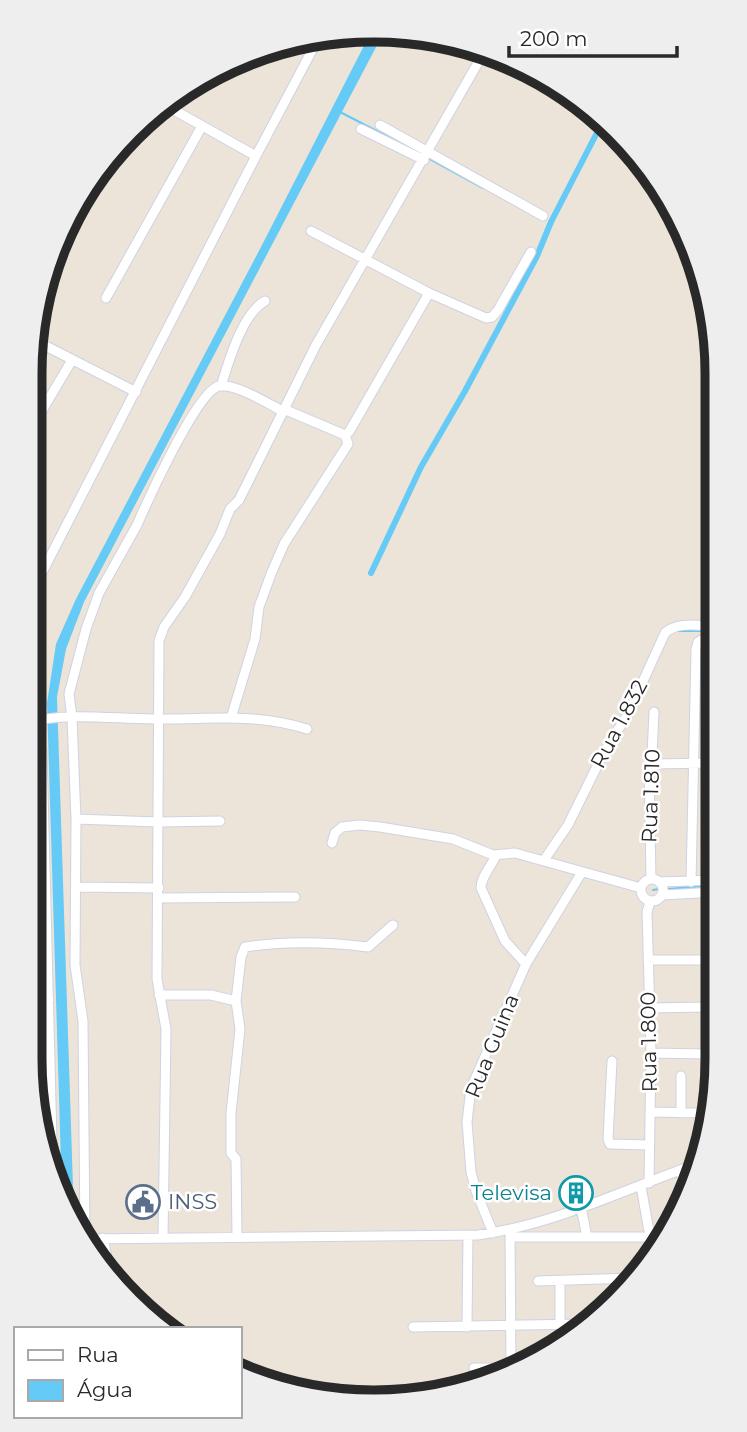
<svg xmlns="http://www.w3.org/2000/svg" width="747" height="1432" font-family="Montserrat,sans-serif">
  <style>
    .water { fill: #65caf5 }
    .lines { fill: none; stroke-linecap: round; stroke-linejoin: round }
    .stream { stroke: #65caf5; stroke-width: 2 }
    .canal { stroke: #65caf5; stroke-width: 6 }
    .minor-casing { stroke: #ced2e3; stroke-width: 11 }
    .minor { stroke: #fff; stroke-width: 9 }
    .labels { text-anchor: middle; stroke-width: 5; stroke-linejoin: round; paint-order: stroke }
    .street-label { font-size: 21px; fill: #292929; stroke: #fff }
    .culture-label { font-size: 21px; fill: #0d838f; stroke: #fff; text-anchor: end }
    .service-label { font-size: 21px; fill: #4e5e75; stroke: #fff; text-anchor: start }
    .rim { fill: none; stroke: #292929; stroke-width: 9 }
  </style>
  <rect width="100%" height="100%" fill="#ece4d9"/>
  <path class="water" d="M 384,32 L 84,602 L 66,649 L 57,697 L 74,1218 L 62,1196 L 47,703 L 56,644 L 76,599 L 261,247 L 370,34 Z"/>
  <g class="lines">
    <path class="stream" d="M 342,113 L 402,144
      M 428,158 L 483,188
      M 678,631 L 715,631
      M 668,889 L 716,885
      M 653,890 L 659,889"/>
    <path class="canal" d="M 371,573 L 421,467 L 465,391 L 537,256 L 551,222 L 604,119"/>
    <g class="minor-casing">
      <path id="minor" d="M 389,32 L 387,34 L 405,43
        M 165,105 L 256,156
        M 380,125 L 543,216
        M 361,129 L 424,160
        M 64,226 L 70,216
        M 311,231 L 429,293 L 486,318 L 492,317 L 498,310 L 531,252
        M 106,298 L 202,126
        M 34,340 L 136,392
        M 221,386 C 229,361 242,314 265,301
        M 286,410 L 345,435 L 349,432 L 429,293
        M 284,412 C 269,404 235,383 219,386 C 197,391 147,502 137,525 L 99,593 L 86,629 L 69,694 L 72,718 L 76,819 L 75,965 L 83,1021 L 85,1239 L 478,1235 C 553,1225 623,1190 694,1165
        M 30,431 L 72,360
        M 30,596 L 256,156 L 317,41
        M 231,718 L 255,639 L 259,607 L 271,574 L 284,544 L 348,444 L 345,435
        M 30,722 C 68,712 114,719 153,719 C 207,720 253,712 307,729
        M 30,732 L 39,741 L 42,752 L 53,1179
        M 649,764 L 716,763
        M 76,819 L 158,822 L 220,821
        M 332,843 L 335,833 L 342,827 L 360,825 L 380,827 L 453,839 L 493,855 L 515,853 L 641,888
        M 496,855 C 492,866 481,876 481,888 L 505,941 L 526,964
        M 544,860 L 568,825 L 604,752 L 628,714 L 665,633 C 677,621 699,626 715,626
        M641 890a11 11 0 1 1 22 0a11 11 0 1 1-22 0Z
        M 651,879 L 649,764 L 652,754 L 654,712
        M 659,882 L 716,880
        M 691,882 L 696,649 L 698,642 L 703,639 L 715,638
        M 77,887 L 159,888
        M 662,895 L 716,892
        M 159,898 L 295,897
        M 648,960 L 706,960
        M 159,995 L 211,995 L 236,1001
        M 30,1000 L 49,1000
        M 649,1008 L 706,1007
        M 651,1053 L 708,1054
        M 612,1061 L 608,1139 L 610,1144 L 649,1145
        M 650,1112 L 708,1113
        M 681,1113 L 681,1076
        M 706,1113 L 707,893
        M 680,1170 L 687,1193
        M 649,1183 L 651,1053 L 647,912 L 650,902
        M 641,1186 L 650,1237 L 650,1255
        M 581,1207 L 587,1237
        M 510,1232 L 511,1372
        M 493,1233 L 476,1191 L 471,1172 L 467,1122 L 471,1088 L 526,964 L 582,872
        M 237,1237 L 236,1159 L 231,1153 L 231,1113 L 240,1029 L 236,1001 L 241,957 L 245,947 C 285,941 328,942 368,947 L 393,925
        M 510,1237 L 663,1237
        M 103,1238 L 111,1277
        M 163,1238 L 166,1029 L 157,979 L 159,641 L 164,627 L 185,597 L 220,534 L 230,509 L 239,500 L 316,345 L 483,54
        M 538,1281 L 633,1278
        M 560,1325 L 560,1281
        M 413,1327 L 583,1324
        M 467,1327 L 468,1235
        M 474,1368 L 511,1368"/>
    </g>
    <use href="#minor" class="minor"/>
  </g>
  <defs>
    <g id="building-ring" transform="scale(1.75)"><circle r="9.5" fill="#fff" stroke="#0f9aa8" stroke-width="1.5"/><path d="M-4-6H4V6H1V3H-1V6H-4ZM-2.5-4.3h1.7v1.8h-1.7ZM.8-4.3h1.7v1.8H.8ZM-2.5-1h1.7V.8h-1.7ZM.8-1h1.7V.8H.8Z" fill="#0f9aa8"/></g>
    <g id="civic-ring" transform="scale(1.75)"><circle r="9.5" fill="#fff" stroke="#5c6f8a" stroke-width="1.5"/><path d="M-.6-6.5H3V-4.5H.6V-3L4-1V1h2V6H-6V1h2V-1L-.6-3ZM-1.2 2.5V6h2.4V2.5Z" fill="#5c6f8a"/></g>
  </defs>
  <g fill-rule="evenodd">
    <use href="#building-ring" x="576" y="1193"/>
    <use href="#civic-ring" x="143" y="1202"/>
  </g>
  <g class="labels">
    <g class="street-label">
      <text transform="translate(619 724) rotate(-62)" y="7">Rua 1.832</text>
      <text transform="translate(651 796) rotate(-88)" y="7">Rua 1.810</text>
      <text transform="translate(649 1042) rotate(-91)" y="7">Rua 1.800</text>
      <text transform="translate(492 1046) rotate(-68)" y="7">Rua Guina</text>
    </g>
    <g class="culture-label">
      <text x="552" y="1200">Televisa</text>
    </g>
    <g class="service-label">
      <text x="168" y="1209">INSS</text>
    </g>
  </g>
  <path d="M0 0H747V1432H0ZM373 42H374A331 331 0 0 1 705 373V1059A331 331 0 0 1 374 1390H373A331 331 0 0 1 42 1059V373A331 331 0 0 1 373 42Z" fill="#eee" fill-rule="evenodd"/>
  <path class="rim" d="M373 42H374A331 331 0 0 1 705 373V1059A331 331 0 0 1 374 1390H373A331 331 0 0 1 42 1059V373A331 331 0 0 1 373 42Z"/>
  <rect x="14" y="1327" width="228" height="91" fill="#ffffff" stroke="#a9a9a9" stroke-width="2"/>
  <rect x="28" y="1350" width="35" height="10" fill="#ffffff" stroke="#a9a9a9" stroke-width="2"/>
  <text x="77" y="1362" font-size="21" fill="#292929">Rua</text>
  <rect x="28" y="1380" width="35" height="21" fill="#65caf5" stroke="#a9a9a9" stroke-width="2"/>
  <text x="77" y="1397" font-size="21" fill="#292929">Água</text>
  <path d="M509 46v10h168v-10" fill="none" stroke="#292929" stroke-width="3.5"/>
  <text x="520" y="46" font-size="21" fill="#292929" stroke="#ffffff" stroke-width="5" paint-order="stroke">200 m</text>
</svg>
